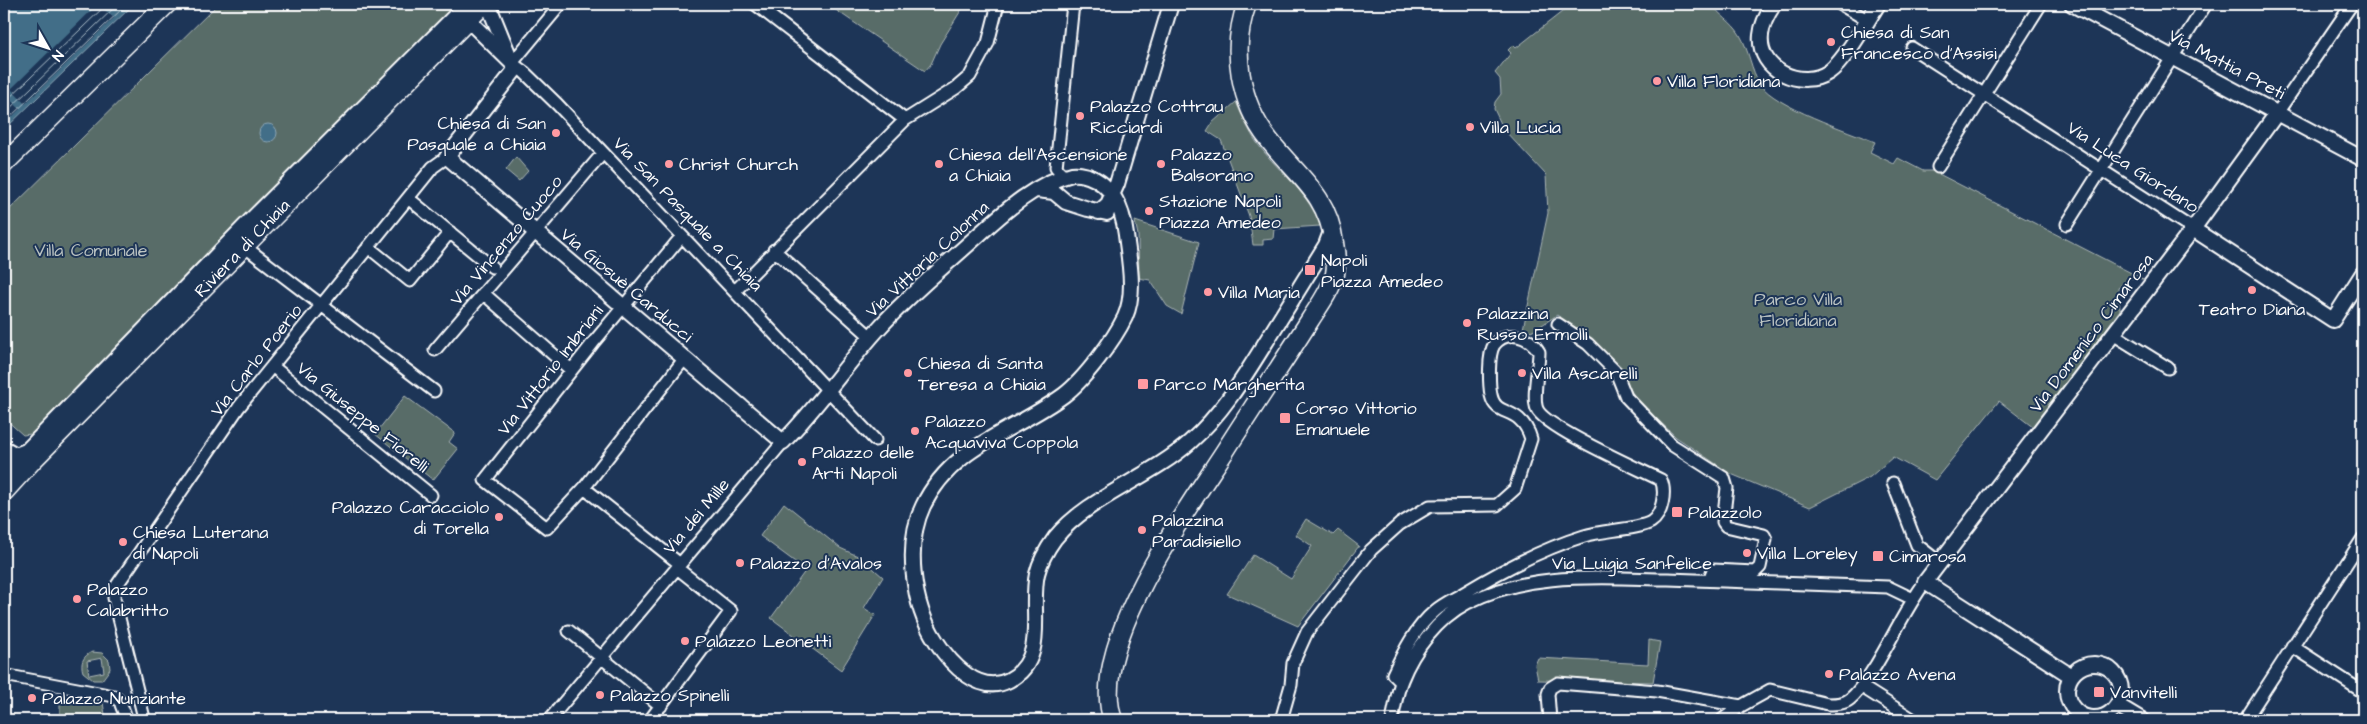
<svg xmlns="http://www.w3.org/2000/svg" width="2367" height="724" font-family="'Architects Daughter',sans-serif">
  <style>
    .green { fill: #586c68; stroke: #acb6b4; fill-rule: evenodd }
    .water { fill: #426e88; stroke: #8ea8b8 }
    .pier { fill: #1d3557 }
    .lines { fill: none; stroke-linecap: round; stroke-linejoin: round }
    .shore { stroke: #b3c5cf; stroke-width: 1 }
    .minor-casing { stroke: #fff; stroke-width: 15 }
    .tertiary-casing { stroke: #fff; stroke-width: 18 }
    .primary-casing { stroke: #fff; stroke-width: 21 }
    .minor { stroke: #1d3557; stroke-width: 11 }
    .tertiary { stroke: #1d3557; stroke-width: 14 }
    .primary { stroke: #1d3557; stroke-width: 18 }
    .poi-dot { fill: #ff9aa2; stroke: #1d3557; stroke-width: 2 }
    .labels { text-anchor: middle; stroke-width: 4; stroke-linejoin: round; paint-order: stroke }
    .poi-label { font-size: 18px; fill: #fff; stroke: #1d3557; text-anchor: start }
    .street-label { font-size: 18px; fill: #fff; stroke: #1d3557 }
    .park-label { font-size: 18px; fill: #bcc4c3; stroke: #1d3557 }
  </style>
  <rect width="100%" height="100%" fill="#1d3557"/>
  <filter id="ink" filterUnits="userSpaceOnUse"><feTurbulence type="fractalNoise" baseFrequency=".02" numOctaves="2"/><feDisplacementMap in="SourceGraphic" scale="10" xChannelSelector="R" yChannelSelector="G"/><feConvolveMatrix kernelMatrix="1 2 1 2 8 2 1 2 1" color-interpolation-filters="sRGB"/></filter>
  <g filter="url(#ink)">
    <path class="green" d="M 218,4 L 456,4 L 31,434 L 23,435 L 4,418 L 4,215 Z
      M 827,4 L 965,4 L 940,44 L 931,64 L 925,71 Z
      M 1572,4 L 1712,4 C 1718,15 1732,21 1740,35 C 1749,50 1751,70 1760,84 C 1775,107 1849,131 1875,142 L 1870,152 L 1894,164 L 1898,158 L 1923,171 L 1933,171 L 2143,279 L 2130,278 L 2118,288 L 2120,310 L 2034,428 L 1999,401 L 1935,480 L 1893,457 L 1870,477 L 1810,507 L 1731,474 L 1676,437 L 1636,399 L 1619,370 L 1582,334 L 1557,315 L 1533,331 L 1523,329 L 1548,213 L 1546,175 L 1504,130 L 1494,109 L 1495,102 L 1501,94 L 1500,79 L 1495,73 L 1511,53 L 1508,50 L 1513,45 L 1516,48 Z
      M 1236,102 C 1244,120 1251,137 1264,152 C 1284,176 1310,195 1320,226 L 1274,229 L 1273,239 L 1263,240 L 1263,245 L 1253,245 L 1249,216 L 1221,140 L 1207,131 L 1212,123 Z
      M 516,157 L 528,171 L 519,181 L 506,170 Z
      M 1135,221 L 1199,242 L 1181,314 L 1167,306 L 1150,280 L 1139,278 L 1138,235 Z
      M 405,396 L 455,433 L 449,442 L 458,449 L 433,480 L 375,434 Z
      M 784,503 L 840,548 L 860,557 L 883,577 L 864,608 L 875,615 L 841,670 L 771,618 L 806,570 L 760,536 Z
      M 1306,519 L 1333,535 L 1338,530 L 1359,546 L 1298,626 L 1227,594 L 1253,555 L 1291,579 L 1312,546 L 1296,535 Z
      M 1649,640 L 1660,642 L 1653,682 L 1538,680 L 1535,665 L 1538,658 L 1648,664 Z
      M 92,652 L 102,653 L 109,660 L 110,669 L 102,680 L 93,680 L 83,672 C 80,663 83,656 92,652 ZM 102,658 L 104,672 L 89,675 L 87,661 Z
      M 60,695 L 103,703 L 106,720 L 60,720 Z"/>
    <path class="water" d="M 4,4 L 134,4 L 4,130 Z
      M259 133a9 9 0 1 1 18 0a9 9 0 1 1-18 0Z"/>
    <path class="pier" d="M 98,4 L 114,18 L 25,104 L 11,89 Z
      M 5,95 L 20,109 L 4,125 L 4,96 Z"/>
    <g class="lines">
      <path class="shore" d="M 4,103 L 107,4
        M 4,114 L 118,4
        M 4,123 L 127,4"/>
      <g class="minor-casing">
        <path id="minor" d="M 755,4 L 905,120
          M 1840,4 L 1867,20
          M 1912,48 L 2193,229
          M 512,63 L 561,4
          M 513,64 L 524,72 L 557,104 L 875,440
          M 2277,113 L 2352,4
          M 1938,167 L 2041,4
          M 1069,176 L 1061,173 L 1056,167 L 1073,4
          M 408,198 L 492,267
          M 2067,224 L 2206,4
          M 682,236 L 593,343 L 485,480 L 547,528 L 584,488 L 685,358
          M 244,246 L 434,391
          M 368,247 L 410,281 L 450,232
          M 774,250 L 871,337
          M 735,291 L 905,120 L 956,88 L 970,76 L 988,43 L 998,4
          M 483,293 L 571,370
          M 1558,324 L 1588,344 L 1616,372 L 1626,397 L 1672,445 L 1724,478 L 1727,488 L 1723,522 L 1726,526 L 1764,535 L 1766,539 L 1760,567 L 1755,572 L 1713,570 L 1709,580
          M 2113,334 L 2168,368
          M 435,350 L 603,153
          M 272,366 L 431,495
          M 1893,483 L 1917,545 L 1940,563
          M 584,488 L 680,564
          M 569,631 L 661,706
          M 2292,646 L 2363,692
          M 4,675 L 114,696 L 120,702 L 127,720
          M 1862,687 L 1914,720
          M 143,714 L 114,598 L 115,588 L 239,407 L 408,198 L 433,167 L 447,157
          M 549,720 L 783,442
          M 650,720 L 731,611 L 677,568
          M 1281,720 L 1291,685 L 1293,663 L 1307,632 L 1371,550 L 1400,524 L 1430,506 L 1497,505 L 1515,489 L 1531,439 C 1529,432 1525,424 1519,419 C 1508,409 1495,413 1491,395 C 1489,384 1488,354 1494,345 C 1507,328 1530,336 1539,352 C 1539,366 1532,397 1537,409 C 1544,427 1639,469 1661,480 C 1666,491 1663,514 1651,522 C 1637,530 1602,530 1584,536 C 1542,549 1502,570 1464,593 C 1454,599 1443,604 1435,611 C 1415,628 1404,651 1393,674 L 1401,682
          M 1392,720 C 1395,707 1397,692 1402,680 C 1414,650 1438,618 1467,603 C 1529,571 1601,578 1668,579 C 1741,581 1815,585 1888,587 L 1913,599
          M 1550,720 L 1548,694 L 1550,688 L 1558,683 L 1657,691 L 1741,706
          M 1722,720 L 1741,706 L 1770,690 L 1828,704 C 1836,704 1844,704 1850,699 C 1861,690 1868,677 1876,665 C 1893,637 1906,608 1925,582
          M 2074,720 L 2079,713
          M 2245,720 L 2363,538"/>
      </g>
      <g class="tertiary-casing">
        <path id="tertiary" d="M 488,4 L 510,58
          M 1774,4 C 1768,13 1762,23 1761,35 C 1757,71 1802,90 1829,72 C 1845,61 1867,21 1878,4
          M 2072,4 L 2363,159
          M 2361,4 L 2363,5
          M 457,13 L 468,20 L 513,64 L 515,70 L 447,157 L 783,442 C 818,407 846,364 879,328 C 905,299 935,274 964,248 C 996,220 1029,185 1072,174 C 1079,173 1081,174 1088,176 C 1113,185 1123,210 1126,235 C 1129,260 1136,293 1125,317 C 1114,340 1084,380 1064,395 C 1014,432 952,445 923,506 C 905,544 912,605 936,641 C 950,663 979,696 1009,680 C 1049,659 1029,610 1037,574 C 1040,561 1047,549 1055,538 C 1088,497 1150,478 1190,442 C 1223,413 1246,374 1269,337 C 1288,306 1307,276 1326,245 L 1332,229
          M 1037,190 L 1054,192 L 1066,202 L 1088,209 L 1107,213
          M 1099,212 L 1108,204 L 1117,184 L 1171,4
          M 2193,229 L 2333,320 L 2363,273
          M 4,448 L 16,455 L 26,451
          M 9,469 L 243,228 L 467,4
          M2067 691a27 27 0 1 1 54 0a27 27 0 1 1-54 0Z
          M 2071,676 L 1925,582 L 2193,229 L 2277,113
          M 2117,705 L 2142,720"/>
      </g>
      <g class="primary-casing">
        <path id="primary" d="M 4,164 L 167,4
          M 4,462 L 17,477
          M 4,492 L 34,459 L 484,4
          M 1113,720 C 1087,648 1186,511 1225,451 C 1253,407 1282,364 1310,320 C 1319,306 1331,290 1335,274 C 1337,263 1336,254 1334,243 C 1328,194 1297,176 1269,140 C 1240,104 1230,48 1247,4"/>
      </g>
      <use href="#minor" class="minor"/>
      <use href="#tertiary" class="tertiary"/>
      <use href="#primary" class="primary"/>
    </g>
  </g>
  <g class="poi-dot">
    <circle cx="1831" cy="42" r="5"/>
    <circle cx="1657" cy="81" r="5"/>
    <circle cx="1080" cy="116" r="5"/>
    <circle cx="1470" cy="127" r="5"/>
    <circle cx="556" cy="133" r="5"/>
    <circle cx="669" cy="164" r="5"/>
    <circle cx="939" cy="164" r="5"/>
    <circle cx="1161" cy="164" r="5"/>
    <circle cx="1149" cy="211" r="5"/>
    <rect x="1304" y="264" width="12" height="12" rx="2.5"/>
    <circle cx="2252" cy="290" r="5"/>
    <circle cx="1208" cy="292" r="5"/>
    <circle cx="1467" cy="323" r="5"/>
    <circle cx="908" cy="373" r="5"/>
    <circle cx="1522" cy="373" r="5"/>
    <rect x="1137" y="378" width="12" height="12" rx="2.5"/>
    <rect x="1279" y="412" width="12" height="12" rx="2.5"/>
    <circle cx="915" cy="431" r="5"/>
    <circle cx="802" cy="462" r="5"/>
    <rect x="1671" y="506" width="12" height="12" rx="2.5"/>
    <circle cx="499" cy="517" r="5"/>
    <circle cx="1142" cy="530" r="5"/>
    <circle cx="123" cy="542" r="5"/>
    <circle cx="1747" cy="553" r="5"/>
    <rect x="1872" y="550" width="12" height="12" rx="2.5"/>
    <circle cx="740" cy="563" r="5"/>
    <circle cx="77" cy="599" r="5"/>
    <circle cx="685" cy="641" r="5"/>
    <circle cx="1829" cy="674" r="5"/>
    <rect x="2093" y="686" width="12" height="12" rx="2.5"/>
    <circle cx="600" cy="695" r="5"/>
    <circle cx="32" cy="698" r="5"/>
  </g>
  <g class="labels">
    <g class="poi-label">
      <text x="1841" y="38">Chiesa di San<tspan x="1841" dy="21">Francesco d'Assisi</tspan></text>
      <text x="1667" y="87">Villa Floridiana</text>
      <text x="1090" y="112">Palazzo Cottrau<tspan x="1090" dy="21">Ricciardi</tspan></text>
      <text x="546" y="129" text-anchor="end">Chiesa di San<tspan x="546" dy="21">Pasquale a Chiaia</tspan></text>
      <text x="1480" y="133">Villa Lucia</text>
      <text x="949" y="160">Chiesa dell'Ascensione<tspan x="949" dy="21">a Chiaia</tspan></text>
      <text x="1171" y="160">Palazzo<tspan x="1171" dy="21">Balsorano</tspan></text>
      <text x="679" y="170">Christ Church</text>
      <text x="1159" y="207">Stazione Napoli<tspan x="1159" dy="21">Piazza Amedeo</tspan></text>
      <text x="1321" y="266">Napoli<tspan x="1321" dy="21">Piazza Amedeo</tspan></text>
      <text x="1218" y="298">Villa Maria</text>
      <text x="2252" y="315" text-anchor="middle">Teatro Diana</text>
      <text x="1477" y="319">Palazzina<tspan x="1477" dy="21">Russo Ermolli</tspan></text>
      <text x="918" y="369">Chiesa di Santa<tspan x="918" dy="21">Teresa a Chiaia</tspan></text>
      <text x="1532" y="379">Villa Ascarelli</text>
      <text x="1154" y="390">Parco Margherita</text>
      <text x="1296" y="414">Corso Vittorio<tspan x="1296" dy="21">Emanuele</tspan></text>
      <text x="925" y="427">Palazzo<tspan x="925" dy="21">Acquaviva Coppola</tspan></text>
      <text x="812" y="458">Palazzo delle<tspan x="812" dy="21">Arti Napoli</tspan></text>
      <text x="489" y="513" text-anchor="end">Palazzo Caracciolo<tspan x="489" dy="21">di Torella</tspan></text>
      <text x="1688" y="518">Palazzolo</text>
      <text x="1152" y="526">Palazzina<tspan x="1152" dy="21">Paradisiello</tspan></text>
      <text x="133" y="538">Chiesa Luterana<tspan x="133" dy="21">di Napoli</tspan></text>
      <text x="1757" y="559">Villa Loreley</text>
      <text x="1889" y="562">Cimarosa</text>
      <text x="750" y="569">Palazzo d'Avalos</text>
      <text x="87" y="595">Palazzo<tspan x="87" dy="21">Calabritto</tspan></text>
      <text x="695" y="647">Palazzo Leonetti</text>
      <text x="1839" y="680">Palazzo Avena</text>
      <text x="2110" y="698">Vanvitelli</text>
      <text x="610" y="701">Palazzo Spinelli</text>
      <text x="42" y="704">Palazzo Nunziante</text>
    </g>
    <g class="street-label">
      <text transform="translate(2227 64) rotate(28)" y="6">Via Mattia Preti</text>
      <text transform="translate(2133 167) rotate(33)" y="6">Via Luca Giordano</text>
      <text transform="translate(688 214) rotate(46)" y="6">Via San Pasquale a Chiaia</text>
      <text transform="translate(506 240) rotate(-50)" y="6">Via Vincenzo Cuoco</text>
      <text transform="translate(242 248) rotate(-46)" y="6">Riviera di Chiaia</text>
      <text transform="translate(927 259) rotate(-43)" y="6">Via Vittoria Colonna</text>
      <text transform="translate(627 285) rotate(40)" y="6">Via Giosuè Carducci</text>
      <text transform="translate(2091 333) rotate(-53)" y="6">Via Domenico Cimarosa</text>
      <text transform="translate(256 360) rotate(-52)" y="6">Via Carlo Poerio</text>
      <text transform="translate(550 370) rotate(-52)" y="6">Via Vittorio Imbriani</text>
      <text transform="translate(363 417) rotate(39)" y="6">Via Giuseppe Fiorelli</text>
      <text transform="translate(696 516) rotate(-50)" y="6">Via dei Mille</text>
      <text x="1632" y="569">Via Luigia Sanfelice</text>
    </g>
    <g class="park-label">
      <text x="91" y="256">Villa Comunale</text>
      <text x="1798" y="305">Parco Villa<tspan x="1798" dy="21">Floridiana</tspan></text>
    </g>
  </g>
  <rect width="2367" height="724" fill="none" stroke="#1d3557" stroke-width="20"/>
  <rect x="10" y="10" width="2347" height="704" fill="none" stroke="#fff" stroke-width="2" filter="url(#ink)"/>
  <g transform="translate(48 48) rotate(129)" stroke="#1d3557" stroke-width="4" paint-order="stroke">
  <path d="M0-4L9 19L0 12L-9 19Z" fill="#ffffff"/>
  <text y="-8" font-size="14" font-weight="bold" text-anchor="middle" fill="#ffffff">N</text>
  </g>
</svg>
